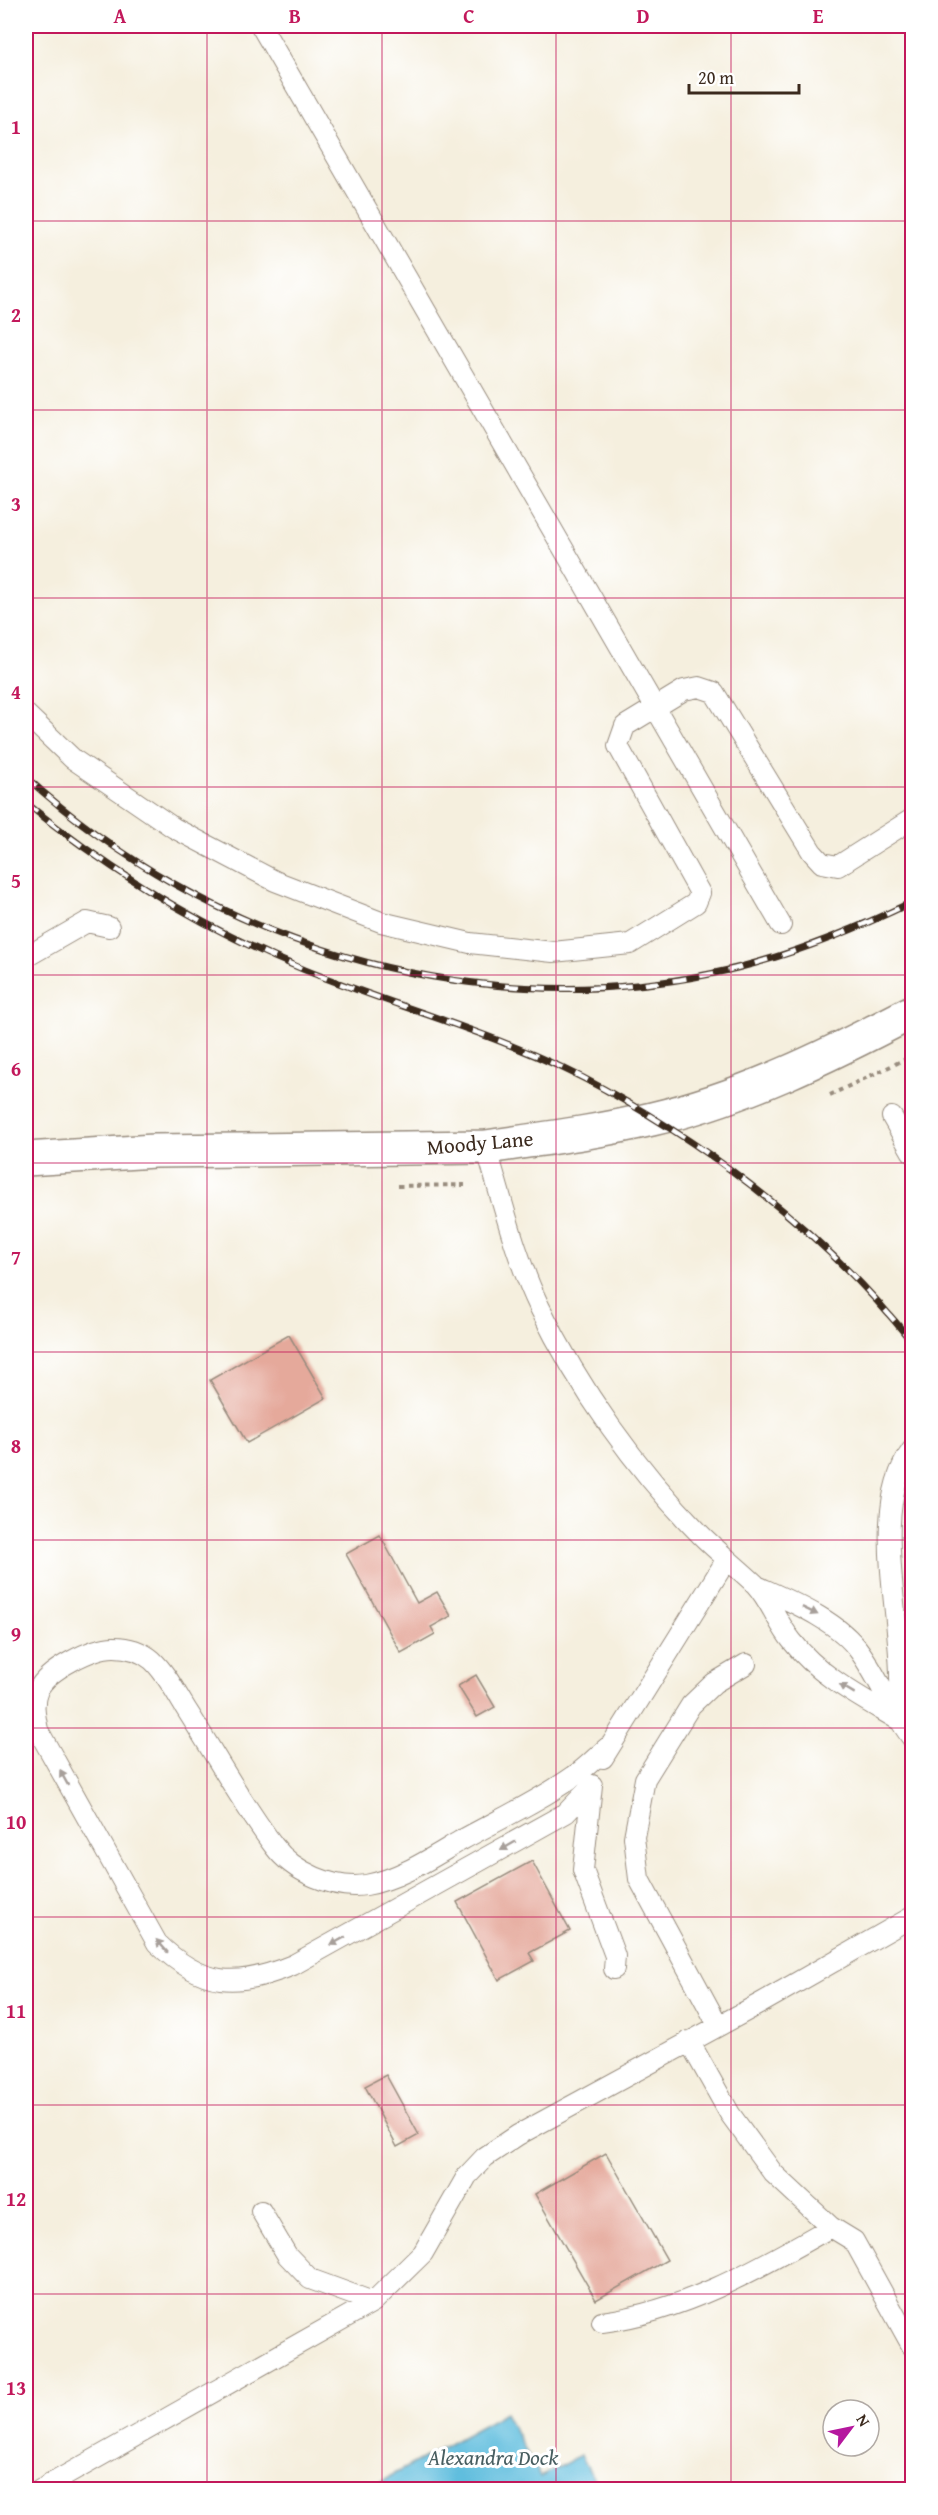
<svg xmlns="http://www.w3.org/2000/svg" width="938" height="2515" font-family="'Gentium Book Plus',serif">
  <style>
    .water { fill: #60bede; stroke: #4e747e; stroke-width: 1.5 }
    .building { fill: #e5a99b }
    .lines { fill: none; stroke-linecap: round; stroke-linejoin: round }
    .service-casing { stroke: #988c7e; stroke-width: 22 }
    .tertiary-casing { stroke: #988c7e; stroke-width: 36 }
    .path { stroke: #988c7e; stroke-width: 4; stroke-dasharray: 4.5 4.5; stroke-linecap: butt }
    .service { stroke: #fff; stroke-width: 20 }
    .tertiary { stroke: #fff; stroke-width: 33 }
    .rail-casing { stroke: #3b2a1e; stroke-width: 7 }
    .rail { stroke: #fff; stroke-width: 4.5; stroke-dasharray: 14; stroke-linecap: butt }
    .oneway { fill: #a79f9a }
    .grid { fill: none; stroke: #c2185b; stroke-width: 1.5; stroke-opacity: 0.55 }
    .labels { text-anchor: middle; stroke-width: 6; stroke-linejoin: round; paint-order: stroke }
    .street-label { font-size: 21px; fill: #3b2a1e; stroke: #fff }
    .water-label { font-size: 22px; font-style: italic; fill: #485e61; stroke: #fff }
    .neatline { fill: none; stroke: #c2185b; stroke-width: 2 }
    .grid-label { font-size: 20px; text-anchor: middle; font-weight: bold; fill: #c2185b }
  </style>
  <rect width="100%" height="100%" fill="#fff"/>
  <filter id="ink" filterUnits="userSpaceOnUse"><feTurbulence type="fractalNoise" baseFrequency=".0167" numOctaves="2"/><feDisplacementMap in="SourceGraphic" scale="12" xChannelSelector="R" yChannelSelector="G"/><feConvolveMatrix kernelMatrix="1 2 1 2 8 2 1 2 1" color-interpolation-filters="sRGB"/></filter>
  <filter id="wash" filterUnits="userSpaceOnUse"><feTurbulence type="fractalNoise" baseFrequency=".008" numOctaves="4" result="noise"/><feDisplacementMap in="SourceGraphic" scale="24" xChannelSelector="R" yChannelSelector="G"/><feGaussianBlur stdDeviation="1.35" result="paint"/><feColorMatrix in="noise" values="0 0 0 0 0 0 0 0 0 0 0 0 0 0 0 0 0 1.4 0 .05"/><feComposite in="paint" operator="in"/></filter>
  <g filter="url(#wash)">
    <rect width="100%" height="100%" fill="#f5efde"/>
    <path class="water" d="M 505,2413 L 540,2477 L 581,2455 L 599,2489 L 367,2489 Z"/>
    <g id="blocks">
      <path class="building" d="M 289,1335 L 326,1398 L 247,1443 L 210,1380 Z
        M 380,1535 L 417,1603 L 437,1592 L 451,1616 L 431,1627 L 435,1634 L 401,1653 L 346,1554 Z
        M 476,1675 L 495,1707 L 477,1717 L 458,1686 Z
        M 532,1861 L 570,1931 L 529,1953 L 534,1961 L 499,1980 L 457,1902 Z
        M 386,2075 L 419,2135 L 397,2147 L 365,2086 Z
        M 606,2153 L 667,2260 L 596,2300 L 535,2194 Z"/>
    </g>
  </g>
  <g filter="url(#ink)">
    <use href="#blocks" fill-opacity="0" stroke="#988c7e" stroke-width="1.5"/>
    <g class="lines">
      <g class="service-casing">
        <path id="service" d="M 261,26 L 781,925
          M 26,714 L 73,759 L 174,828 L 275,881 L 381,922 L 470,943 L 553,952 L 630,944 L 696,903 L 700,893 L 618,746 L 625,726 L 684,690 L 699,687 L 714,692 L 812,852 L 822,863 L 838,866 L 912,819
          M 26,957 L 87,922 L 109,927
          M 892,1117 L 912,1152
          M 486,1147 C 502,1199 515,1256 539,1306 C 579,1389 636,1469 701,1535 C 718,1552 737,1567 755,1584 C 770,1600 778,1624 792,1641 C 819,1676 860,1697 897,1719
          M 757,1586 C 790,1601 839,1621 860,1652 C 880,1680 891,1711 912,1738
          M 897,1719 C 898,1705 901,1691 900,1677 C 900,1610 870,1506 912,1450
          M 603,1758 L 727,1559
          M 592,1785 L 583,1870 L 615,1956 L 614,1969
          M 591,1787 L 566,1813 L 293,1965 C 237,1988 202,1987 157,1943 L 38,1730 C 35,1715 32,1704 38,1690 C 47,1670 93,1647 114,1647 C 128,1647 141,1651 152,1660 C 167,1674 177,1695 188,1712 C 216,1756 242,1804 274,1846 C 293,1872 334,1890 366,1885 C 400,1879 431,1858 460,1841 C 498,1820 539,1801 574,1776 C 586,1768 597,1756 608,1747
          M 718,2025 L 639,1879 L 634,1837 L 645,1779 L 691,1705 L 714,1683 L 746,1664
          M 689,2041 L 730,2114 L 773,2173 L 831,2227 L 854,2241 L 912,2346
          M 261,2211 L 287,2255 L 310,2279 L 373,2302
          M 602,2322 C 686,2311 759,2268 831,2227
          M 40,2490 L 373,2302 L 423,2253 L 467,2176 L 485,2157 L 518,2135 L 761,2003 L 912,1917"/>
      </g>
      <g class="tertiary-casing">
        <path id="tertiary" d="M 26,1159 L 154,1151 L 486,1147 C 541,1139 598,1132 652,1119 C 743,1098 830,1055 912,1012"/>
      </g>
      <path class="path" d="M 830,1095 L 912,1056
        M 398,1186 L 465,1185"/>
      <use href="#service" class="service"/>
      <use href="#tertiary" class="tertiary"/>
      <g class="rail-casing">
        <path id="rail" d="M 26,777 C 207,942 467,1024 710,974 C 780,960 848,933 912,902
          M 26,803 C 111,872 204,929 305,970 C 404,1010 511,1037 604,1089 C 721,1154 828,1237 912,1342"/>
      </g>
      <use href="#rail" class="rail"/>
    </g>
    <defs><path id="oneway-solid" d="M-6-.8H1V-3.2L6.5 0L1 3.2V.8H-6Z" transform="scale(1.5)"/></defs>
    <g class="oneway">
      <use href="#oneway-solid" transform="translate(810 1611) rotate(26)"/>
      <use href="#oneway-solid" transform="translate(847 1689) rotate(-149)"/>
      <use href="#oneway-solid" transform="translate(64 1778) rotate(-119)"/>
      <use href="#oneway-solid" transform="translate(508 1846) rotate(150)"/>
      <use href="#oneway-solid" transform="translate(338 1941) rotate(151)"/>
      <use href="#oneway-solid" transform="translate(162 1946) rotate(-132)"/>
    </g>
  </g>
  <path class="grid" d="M 207,26 L 207,2490M 382,26 L 382,2490M 556,26 L 556,2490M 731,26 L 731,2490M 26,221 L 912,221M 26,410 L 912,410M 26,598 L 912,598M 26,787 L 912,787M 26,975 L 912,975M 26,1163 L 912,1163M 26,1352 L 912,1352M 26,1540 L 912,1540M 26,1728 L 912,1728M 26,1917 L 912,1917M 26,2105 L 912,2105M 26,2294 L 912,2294"/>
  <g class="labels">
    <g class="street-label">
      <text transform="translate(480 1143) rotate(-5)" y="7">Moody Lane</text>
    </g>
    <g class="water-label">
      <text x="493" y="2465">Alexandra Dock</text>
    </g>
  </g>
  <rect width="938" height="2515" fill="none" stroke="#fff" stroke-width="66"/>
  <g transform="translate(851 2428) rotate(58)"><circle r="28" fill="#ffffff" stroke="#b1aaa5" stroke-width="1.5"/>
  <path d="M0-4.5L10 22L0 15L-10 22Z" fill="#b5179e"/>
  <text y="-9" font-size="16" font-weight="bold" text-anchor="middle" fill="#3b2a1e">N</text>
  </g>
  <path d="M689 84v9h110v-9" fill="none" stroke="#3b2a1e" stroke-width="3"/>
  <text x="698" y="84" font-size="18" fill="#3b2a1e" stroke="#ffffff" stroke-width="4.5" paint-order="stroke">20 m</text>
  <rect x="33" y="33" width="872" height="2449" class="neatline"/>
  <g class="grid-label">
    <text x="120" y="23">A</text>
    <text x="295" y="23">B</text>
    <text x="469" y="23">C</text>
    <text x="643" y="23">D</text>
    <text x="818" y="23">E</text>
    <text x="16" y="134">1</text>
    <text x="16" y="322">2</text>
    <text x="16" y="511">3</text>
    <text x="16" y="699">4</text>
    <text x="16" y="888">5</text>
    <text x="16" y="1076">6</text>
    <text x="16" y="1264">7</text>
    <text x="16" y="1453">8</text>
    <text x="16" y="1641">9</text>
    <text x="16" y="1829">10</text>
    <text x="16" y="2018">11</text>
    <text x="16" y="2206">12</text>
    <text x="16" y="2395">13</text>
  </g>
</svg>
